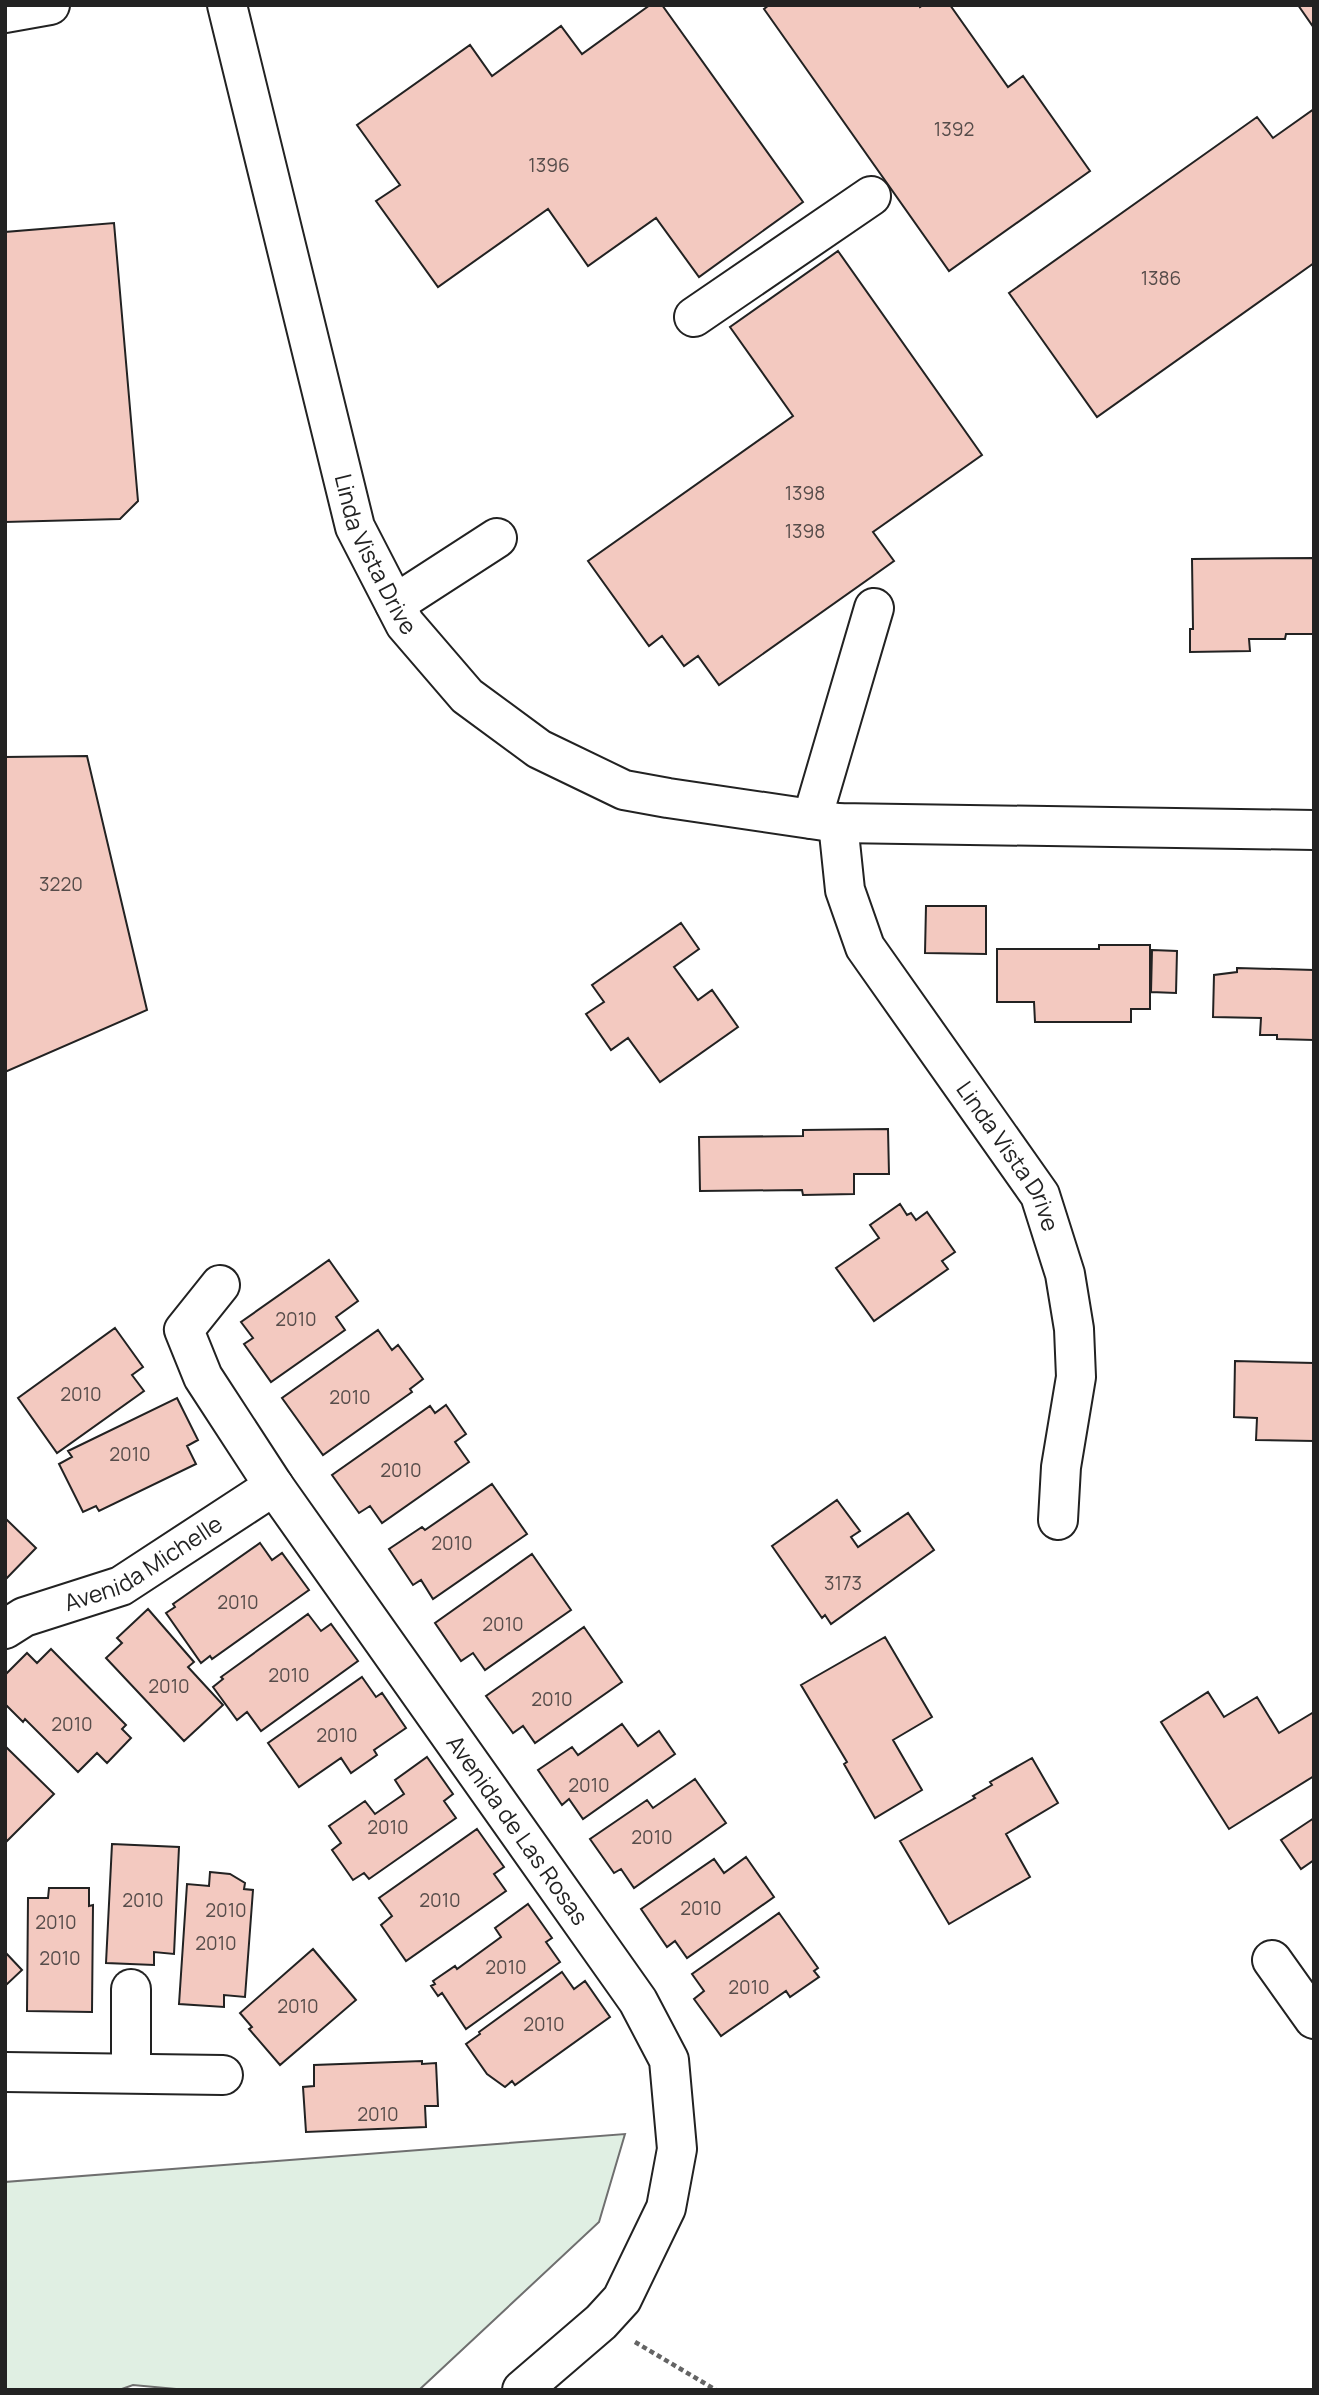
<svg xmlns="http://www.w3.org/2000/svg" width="1319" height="2395" font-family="Manrope,sans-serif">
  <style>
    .green { fill: #e0efe3; stroke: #6f6f6f; stroke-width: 2 }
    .building { fill: #f3c9c0; stroke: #222; stroke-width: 2 }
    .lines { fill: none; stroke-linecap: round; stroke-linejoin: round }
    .minor-casing { stroke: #222; stroke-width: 42 }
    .major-casing { stroke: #222; stroke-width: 42 }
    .path { stroke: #646464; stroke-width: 4.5; stroke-dasharray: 5 3.5; stroke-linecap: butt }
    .minor { stroke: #fff; stroke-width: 38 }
    .major { stroke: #fff; stroke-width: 38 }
    .labels { text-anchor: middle; stroke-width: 5; stroke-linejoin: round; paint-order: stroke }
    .number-label { font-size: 19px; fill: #564c4a }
    .street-label { font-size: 23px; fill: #222; stroke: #fff }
  </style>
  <rect width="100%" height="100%" fill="#fff"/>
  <path class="green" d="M 625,2134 L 599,2222 L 419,2390 L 187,2390 L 133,2385 L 119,2390 L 5,2390 L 5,2182 Z"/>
  <path class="building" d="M 650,5 L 662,5 L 803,202 L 699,277 L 656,218 L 588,266 L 548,209 L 438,287 L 376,201 L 400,185 L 357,125 L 470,45 L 492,76 L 561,26 L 582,54 Z
    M 769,5 L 919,5 L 920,7 L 923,5 L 950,5 L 1008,87 L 1023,76 L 1090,171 L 949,271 L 764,9 Z
    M 1298,5 L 1314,5 L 1314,28 Z
    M 1314,109 L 1314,263 L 1097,417 L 1009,293 L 1257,117 L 1273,138 Z
    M 114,223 L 138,501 L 120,519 L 5,522 L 5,232 Z
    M 838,251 L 982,455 L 873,532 L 894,561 L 719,685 L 698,656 L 684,666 L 662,636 L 649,646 L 588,561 L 793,416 L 730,327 Z
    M 1314,558 L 1314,634 L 1286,634 L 1285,639 L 1249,639 L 1250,651 L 1190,652 L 1190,629 L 1193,629 L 1192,559 Z
    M 87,756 L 147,1010 L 5,1072 L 5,757 Z
    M 926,906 L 986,906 L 986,954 L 925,953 Z
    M 681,923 L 699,949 L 674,967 L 698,1000 L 712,990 L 738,1027 L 660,1082 L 628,1038 L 611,1050 L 586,1014 L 604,1002 L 592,985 Z
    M 1099,945 L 1150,945 L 1150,1009 L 1131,1009 L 1131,1022 L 1035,1022 L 1034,1002 L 997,1002 L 997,949 L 1099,949 Z
    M 1152,950 L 1177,951 L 1176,993 L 1151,992 Z
    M 1237,968 L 1314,970 L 1314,1040 L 1277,1039 L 1277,1035 L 1260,1035 L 1261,1018 L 1213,1017 L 1214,975 L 1237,972 Z
    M 888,1129 L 889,1174 L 854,1174 L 854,1194 L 803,1195 L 802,1190 L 700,1191 L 699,1137 L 803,1136 L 803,1130 Z
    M 900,1204 L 907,1215 L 911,1213 L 916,1220 L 927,1212 L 955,1252 L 942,1261 L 948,1269 L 874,1321 L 836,1268 L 879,1238 L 870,1225 Z
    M 329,1260 L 358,1301 L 336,1317 L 345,1330 L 271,1382 L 244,1344 L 253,1338 L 241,1322 Z
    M 115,1328 L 143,1367 L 132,1375 L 144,1391 L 57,1453 L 18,1398 Z
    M 378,1330 L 392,1350 L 398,1345 L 423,1379 L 410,1389 L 412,1392 L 323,1455 L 282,1398 Z
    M 1235,1361 L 1314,1363 L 1314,1441 L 1256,1440 L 1257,1418 L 1234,1417 Z
    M 177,1398 L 198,1440 L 187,1446 L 196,1464 L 99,1511 L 96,1506 L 83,1512 L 59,1464 L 72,1457 L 68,1451 Z
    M 446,1405 L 466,1434 L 455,1442 L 469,1462 L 382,1523 L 370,1506 L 359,1513 L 332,1475 L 430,1406 L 435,1413 Z
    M 492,1484 L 527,1534 L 433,1599 L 421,1580 L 413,1585 L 389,1549 L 422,1527 L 425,1530 Z
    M 837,1500 L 860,1531 L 851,1537 L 858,1547 L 908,1513 L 934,1550 L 831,1624 L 825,1615 L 822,1618 L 772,1546 Z
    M 6,1519 L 36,1548 L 5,1580 L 5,1520 Z
    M 260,1543 L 272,1560 L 282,1553 L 309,1590 L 212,1659 L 210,1656 L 201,1663 L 166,1613 L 175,1607 L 173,1604 Z
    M 532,1554 L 571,1610 L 485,1670 L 473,1653 L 461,1661 L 435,1623 Z
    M 148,1609 L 194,1662 L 188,1667 L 223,1705 L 184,1741 L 106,1658 L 122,1643 L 117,1638 Z
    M 308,1614 L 321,1631 L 331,1624 L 358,1661 L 261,1731 L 247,1712 L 237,1720 L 213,1687 L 223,1679 L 221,1677 Z
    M 584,1627 L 622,1682 L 535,1743 L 523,1726 L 513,1733 L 486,1696 Z
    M 885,1637 L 932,1717 L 893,1740 L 922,1790 L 875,1818 L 844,1764 L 847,1762 L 801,1685 Z
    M 51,1649 L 126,1725 L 122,1729 L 131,1738 L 107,1763 L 97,1753 L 78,1772 L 25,1719 L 23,1722 L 5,1704 L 5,1675 L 27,1653 L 37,1663 Z
    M 362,1677 L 376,1697 L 382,1693 L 406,1728 L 374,1750 L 377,1755 L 351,1773 L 341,1758 L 299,1787 L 268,1743 Z
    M 1208,1692 L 1224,1717 L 1257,1697 L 1279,1733 L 1314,1712 L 1314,1776 L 1229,1829 L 1161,1722 Z
    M 622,1724 L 638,1746 L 659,1731 L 675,1754 L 583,1819 L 569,1799 L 562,1805 L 538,1770 L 572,1747 L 578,1755 Z
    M 5,1746 L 54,1794 L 7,1841 L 5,1839 Z
    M 427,1757 L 453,1794 L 444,1801 L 456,1818 L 369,1879 L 364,1873 L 353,1880 L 332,1850 L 341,1843 L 329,1826 L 365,1801 L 375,1814 L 404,1794 L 395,1780 Z
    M 1032,1758 L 1058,1803 L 1006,1834 L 1030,1877 L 949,1924 L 900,1841 L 975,1798 L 973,1796 L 992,1785 L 990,1782 Z
    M 695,1779 L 726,1823 L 634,1888 L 621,1869 L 614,1873 L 590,1839 L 647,1800 L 653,1808 Z
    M 1314,1818 L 1314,1860 L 1301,1869 L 1281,1840 Z
    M 477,1829 L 504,1867 L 494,1874 L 506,1891 L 406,1961 L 381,1925 L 392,1916 L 379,1898 Z
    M 112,1844 L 179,1847 L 174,1954 L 154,1952 L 154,1965 L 106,1963 Z
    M 746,1857 L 774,1897 L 687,1958 L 675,1941 L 667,1947 L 641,1909 L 714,1859 L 724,1873 Z
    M 210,1872 L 230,1874 L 245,1883 L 244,1889 L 253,1890 L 245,1997 L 224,1995 L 224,2007 L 179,2004 L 187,1884 L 209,1886 Z
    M 49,1888 L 89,1888 L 89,1906 L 93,1905 L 92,2012 L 27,2011 L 28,1898 L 48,1898 Z
    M 528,1904 L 552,1938 L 546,1942 L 560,1962 L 466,2029 L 442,1993 L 438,1996 L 431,1986 L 435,1984 L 433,1981 L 455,1966 L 457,1969 L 501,1937 L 495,1928 Z
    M 779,1913 L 818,1968 L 814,1971 L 819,1977 L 790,1997 L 786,1991 L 721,2036 L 694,1999 L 704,1991 L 692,1974 Z
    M 313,1949 L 356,2000 L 280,2065 L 249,2029 L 252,2027 L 240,2013 Z
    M 5,1952 L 22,1970 L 5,1986 Z
    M 562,1972 L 574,1989 L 585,1981 L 610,2017 L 515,2085 L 512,2081 L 505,2087 L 487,2074 L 466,2044 L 480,2034 L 479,2032 Z
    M 422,2061 L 422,2064 L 436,2063 L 438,2106 L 425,2106 L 426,2127 L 306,2132 L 303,2087 L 314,2086 L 314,2065 Z"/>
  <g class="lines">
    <g class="minor-casing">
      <g id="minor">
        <path id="s1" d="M 227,5 L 355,527 L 405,624 L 467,696 L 539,749 L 624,790 L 668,798 L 838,823 L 1314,830"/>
        <path d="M 694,317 L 871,196"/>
        <path d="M 395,604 L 497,538"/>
        <path d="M 812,819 L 874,608"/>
        <path id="s2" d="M 838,823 L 845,890 L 865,947 L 1040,1195 L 1065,1274 L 1074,1329 L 1076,1377 L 1061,1467 L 1058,1520"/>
        <path id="s3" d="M 220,1285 L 184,1330 L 203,1377 L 274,1486 L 638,2001 L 669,2060 L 677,2149 L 666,2208 L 622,2299 L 601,2322 L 522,2390"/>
        <path id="s4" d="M 5,1629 L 24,1617 L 121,1586 L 274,1486"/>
        <path d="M 1272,1960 L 1314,2019"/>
        <path d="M 5,2072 L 223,2075"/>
        <path d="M 131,2072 L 131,1989"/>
      </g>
    </g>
    <g class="major-casing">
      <path id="major" d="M 5,13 L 50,5"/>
    </g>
    <path class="path" d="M 635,2342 L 716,2390"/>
    <use href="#minor" class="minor"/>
    <use href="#major" class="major"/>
  </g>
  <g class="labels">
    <g class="number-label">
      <text x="954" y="136">1392</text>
      <text x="549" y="172">1396</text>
      <text x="1161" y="285">1386</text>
      <text x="805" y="500">1398</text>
      <text x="805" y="538">1398</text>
      <text x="61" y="891">3220</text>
      <text x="296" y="1326">2010</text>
      <text x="81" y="1401">2010</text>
      <text x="350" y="1404">2010</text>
      <text x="130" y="1461">2010</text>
      <text x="401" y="1477">2010</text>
      <text x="452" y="1550">2010</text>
      <text x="843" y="1590">3173</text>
      <text x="238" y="1609">2010</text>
      <text x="503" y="1631">2010</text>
      <text x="289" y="1682">2010</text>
      <text x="169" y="1693">2010</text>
      <text x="552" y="1706">2010</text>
      <text x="72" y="1731">2010</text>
      <text x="337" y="1742">2010</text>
      <text x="589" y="1792">2010</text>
      <text x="388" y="1834">2010</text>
      <text x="652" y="1844">2010</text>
      <text x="143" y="1907">2010</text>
      <text x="440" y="1907">2010</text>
      <text x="701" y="1915">2010</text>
      <text x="226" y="1917">2010</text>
      <text x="56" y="1929">2010</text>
      <text x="216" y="1950">2010</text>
      <text x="60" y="1965">2010</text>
      <text x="506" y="1974">2010</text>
      <text x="749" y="1994">2010</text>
      <text x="298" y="2013">2010</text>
      <text x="544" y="2031">2010</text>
      <text x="378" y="2121">2010</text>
    </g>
    <g class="street-label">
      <text dy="8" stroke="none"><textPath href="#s1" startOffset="570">Linda Vista Drive</textPath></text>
      <text dy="8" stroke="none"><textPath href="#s2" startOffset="382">Linda Vista Drive</textPath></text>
      <text dy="8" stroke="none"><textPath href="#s4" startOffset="154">Avenida Michelle</textPath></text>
      <text dy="8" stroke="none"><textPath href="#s3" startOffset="660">Avenida de Las Rosas</textPath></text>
    </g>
  </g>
  <rect width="1319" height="2395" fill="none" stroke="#222222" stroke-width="14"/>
</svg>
